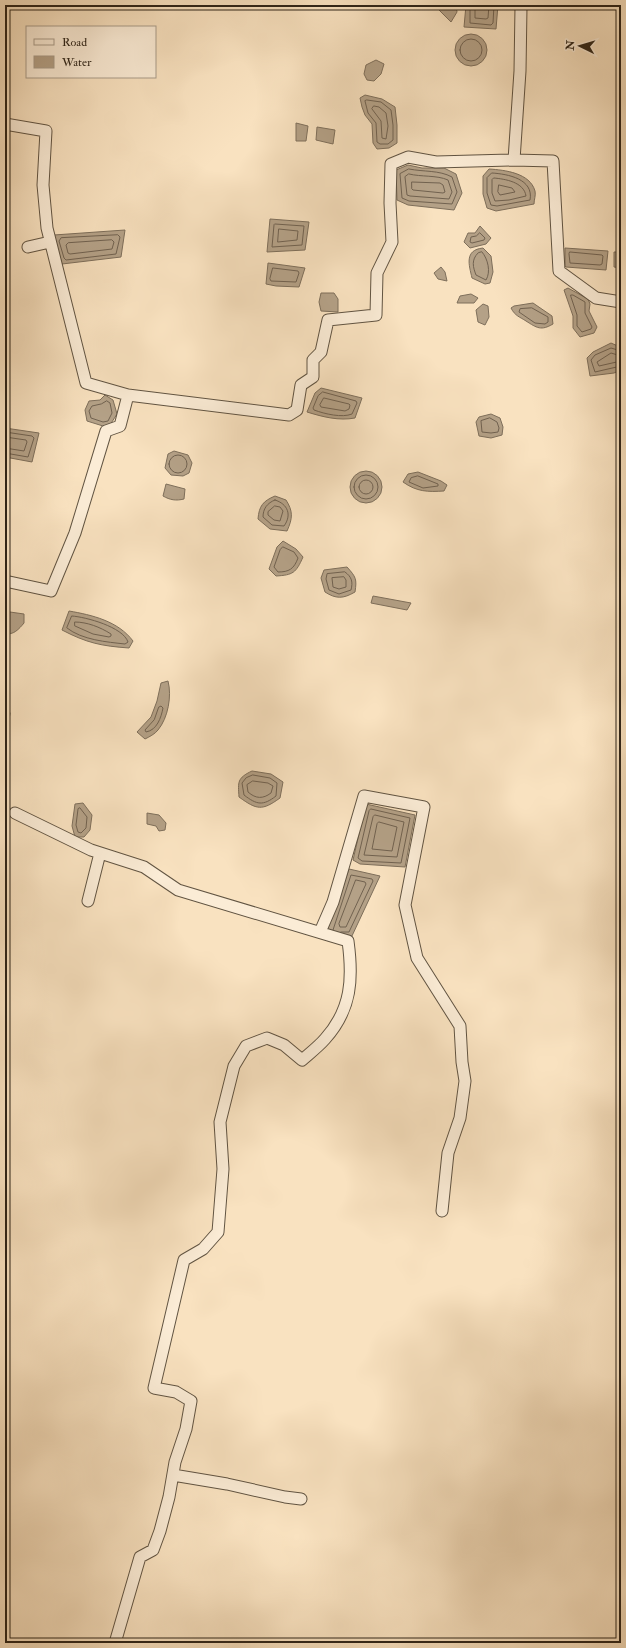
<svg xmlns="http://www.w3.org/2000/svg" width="626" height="1648" font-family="'IM FELL Double Pica',serif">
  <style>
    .water { fill: #b4a187; stroke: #7e6f5b }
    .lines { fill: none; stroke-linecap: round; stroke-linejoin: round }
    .shore { stroke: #716250; stroke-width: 1 }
    .street-casing { stroke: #615442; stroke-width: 13 }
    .street { stroke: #fbecd6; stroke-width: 11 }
  </style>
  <rect width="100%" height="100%" fill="#f9e2c0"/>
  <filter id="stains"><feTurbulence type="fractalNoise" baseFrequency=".005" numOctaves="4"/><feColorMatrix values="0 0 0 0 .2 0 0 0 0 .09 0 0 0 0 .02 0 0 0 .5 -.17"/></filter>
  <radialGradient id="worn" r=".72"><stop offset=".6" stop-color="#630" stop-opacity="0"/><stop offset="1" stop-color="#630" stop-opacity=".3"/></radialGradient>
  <path class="water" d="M 435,5 L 456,5 L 457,12 L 451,22 L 435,6 Z
    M 466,5 L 498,5 L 496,29 L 464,27 Z
    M455 50a16 16 0 1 1 32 0a16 16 0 1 1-32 0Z
    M 376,60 L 384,64 L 381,74 L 374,81 L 367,80 L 364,74 L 366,65 Z
    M 365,95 L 382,99 L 395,107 L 397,125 L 397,143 L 389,148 L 377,149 L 373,143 L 372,124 L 365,115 L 362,107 L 360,98 Z
    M 296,123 L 308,126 L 306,141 L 296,141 Z
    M 317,127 L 335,130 L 333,144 L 316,140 Z
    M 408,165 L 422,168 L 444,168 L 456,174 L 462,193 L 454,210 L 408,205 L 397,200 L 396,170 Z
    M 489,169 C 505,170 530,173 535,191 C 536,195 534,200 534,204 L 496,211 L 487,208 L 483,194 L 483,176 Z
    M 270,219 L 309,222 L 305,250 L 267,252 Z
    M 480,226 L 491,238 L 486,244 L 470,248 L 464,242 L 468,233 L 475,233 Z
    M 125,230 L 121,257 L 62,264 L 54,235 Z
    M 483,248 L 491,256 L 493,272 L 490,283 L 485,284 L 472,278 C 469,265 464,250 483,248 Z
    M 565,248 L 608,251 L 606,270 L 566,267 L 565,266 Z
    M 614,252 L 621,252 L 621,268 L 614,267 Z
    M 268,263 L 305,268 L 299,287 L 276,286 L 266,284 Z
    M 441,267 L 445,272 L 447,281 L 438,279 L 434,273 Z
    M 568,288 L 588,299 L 590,304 L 589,311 L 597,327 L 594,333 L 580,337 L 573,328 L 573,316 L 564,290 Z
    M 321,293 L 334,293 L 338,299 L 338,312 L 321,311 L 319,302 Z
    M 471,294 L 478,298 L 474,303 L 457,303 L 460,296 Z
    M 533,303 L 552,316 L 553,324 C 541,331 537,328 526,321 C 520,317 515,316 511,308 L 514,306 Z
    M 483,304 L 488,306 L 489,317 L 485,325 L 478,322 L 476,310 Z
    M 611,343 L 620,347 L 621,350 L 621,370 L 614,373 L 590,376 L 587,358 L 593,352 Z
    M 321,388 L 362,398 L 355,418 C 339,421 323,417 307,412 L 315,393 Z
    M 105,395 L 113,400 L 117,414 L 110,425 L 103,426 L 87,421 L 85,410 L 89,401 L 100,400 Z
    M 491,414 L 500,418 L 503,427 L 502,435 L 491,438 L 479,436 L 476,422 L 479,417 Z
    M 5,428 L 39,433 L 32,462 L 5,457 Z
    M 174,451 L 188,455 L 192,463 L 189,473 L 183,476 L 171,475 L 165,468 L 168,454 Z
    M350 487a16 16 0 1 1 32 0a16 16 0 1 1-32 0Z
    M 418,472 L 441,481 L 447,485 L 444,491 C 428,492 417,492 403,482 L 408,474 Z
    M 166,484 L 185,489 L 184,499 C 176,501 170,500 163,496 Z
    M 275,496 L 286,500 C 293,511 293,518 287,531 L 270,529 L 258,519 C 259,506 263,501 275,496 Z
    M 283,541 L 296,549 L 303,557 C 296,573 293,575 276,576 L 269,569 L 277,547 Z
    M 347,567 C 356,577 357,579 355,592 C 343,599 336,599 325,592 L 321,578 L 324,570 Z
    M 373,596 L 411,603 L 407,610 L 371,603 Z
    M 69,611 C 92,615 118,621 133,641 L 129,648 C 101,646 87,643 62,630 Z
    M 10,612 L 24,614 L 24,623 C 19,629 13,636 5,633 L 5,613 Z
    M 168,681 C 172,696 168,718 158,730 C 155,734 149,737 145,739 L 137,732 L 151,717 L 157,701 L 161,683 Z
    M 5,705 L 10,713 L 8,727 L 5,731 Z
    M 252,771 L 271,774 L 283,782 L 280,798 C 262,811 257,810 239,797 C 238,782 237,778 252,771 Z
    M 83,803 L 92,815 L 90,830 L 84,837 L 75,837 L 72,826 L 75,804 Z
    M 366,804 L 415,815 L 405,867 L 360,864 L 353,860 Z
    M 147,813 L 159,815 L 166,823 L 165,830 L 159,831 L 156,826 L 147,824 Z
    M 349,869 L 380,876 L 351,938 L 327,931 Z"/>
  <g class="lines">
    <path class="shore" d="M 470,5 L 470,23 L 491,25 L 493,23 L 494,5
      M 475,5 L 475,18 L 486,19 L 488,18 L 489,5
      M460 50a11 11 0 1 1 22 0a11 11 0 1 1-22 0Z
      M 367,100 L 381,102 L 391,110 L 393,125 L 393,140 L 388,144 L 380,144 L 377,142 L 376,123 L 368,113 L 365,101 Z
      M 374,106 L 379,107 L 386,113 L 388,126 L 386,139 L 382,138 L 381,121 L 372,109 Z
      M 409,169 C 424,172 439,170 452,177 L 457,192 L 452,204 L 409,201 L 402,198 L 400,174 Z
      M 492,173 C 508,174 534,179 530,200 L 497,206 L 491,205 L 487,193 L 487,178 Z
      M 409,174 C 421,177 437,175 448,180 L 452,192 L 449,199 L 410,196 L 407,195 L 405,177 Z
      M 494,178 C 505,179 524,182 526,196 L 509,200 L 495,201 L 492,193 L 492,180 Z
      M 412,182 L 440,183 L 443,185 L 445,192 L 443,193 L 413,190 L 412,189 Z
      M 499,185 L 512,188 L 515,192 L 500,195 L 498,192 Z
      M 275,224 L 304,226 L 302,245 L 272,247 L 274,225 Z
      M 279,229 L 298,231 L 297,240 L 278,242 Z
      M 480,233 L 485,238 L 484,240 L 472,243 L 470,242 L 471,237 L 476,236 Z
      M 118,235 L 120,237 L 116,254 L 66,260 L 64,258 L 59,241 L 61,238 Z
      M 112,240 L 114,242 L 112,249 L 70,254 L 68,253 L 66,245 L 68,243 Z
      M 482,252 C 488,259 491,272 486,280 L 476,275 C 473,267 471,260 478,253 Z
      M 570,252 L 602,255 L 603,256 L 602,264 L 600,265 L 570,263 L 569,254 Z
      M 273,268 L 298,271 L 299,273 L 296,282 L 271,281 L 270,279 Z
      M 571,295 L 573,295 L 585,302 L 585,313 L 592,327 L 591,329 L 582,332 L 577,326 L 577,315 L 571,297 Z
      M 532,308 L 548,317 L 548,322 L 545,324 L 535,323 L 519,312 L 520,309 Z
      M 621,351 L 611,348 L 595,355 L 591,360 L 595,372 L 621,366
      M 621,356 L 611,353 L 597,362 L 599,366 L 621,361
      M 323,392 L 356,401 L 357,403 L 352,414 C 342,418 325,414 314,410 L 313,408 L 318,396 Z
      M 324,398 L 349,404 L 350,405 L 349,409 L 345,411 L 321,407 L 320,405 Z
      M 107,401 L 110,403 L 112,413 L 108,421 L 103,422 L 91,418 L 89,411 L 92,406 L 101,404 Z
      M 490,418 L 497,422 L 499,428 L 498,432 L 491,433 L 482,432 L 481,421 Z
      M 5,432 L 32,436 L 34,438 L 28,457 L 5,453
      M 5,437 L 26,440 L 27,442 L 24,451 L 5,448
      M169 464a9 9 0 1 1 18 0a9 9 0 1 1-18 0Z
      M354 487a12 12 0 1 1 24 0a12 12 0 1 1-24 0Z
      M 418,476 L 438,484 L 438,486 L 423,488 L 409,482 L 411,478 Z
      M359 487a7 7 0 1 1 14 0a7 7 0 1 1-14 0Z
      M 275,500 C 288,504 292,515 284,526 L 272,525 L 263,517 C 263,509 267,503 275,500 Z
      M 275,506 L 280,507 L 283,511 L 280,521 L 274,520 L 268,515 L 268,512 Z
      M 283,547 L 294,552 L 298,558 C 294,569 289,572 278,572 L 274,567 L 280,550 Z
      M 345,572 C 352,577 353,582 351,590 L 339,594 L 329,590 L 326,579 L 327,574 Z
      M 344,577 L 346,580 L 346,587 L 339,589 L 333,587 L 332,578 Z
      M 72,616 C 86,617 123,627 128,642 L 125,644 C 107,642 82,640 67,628 Z
      M 75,622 C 87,622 100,627 111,634 L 111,636 L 109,637 L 93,634 L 75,626 Z
      M 159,707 L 161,706 L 163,708 C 161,718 157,730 146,732 L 145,730 L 154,720 Z
      M 253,775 L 270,778 L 277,783 L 276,796 C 263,806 257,805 244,795 L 242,783 L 246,778 Z
      M 253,781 L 268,783 L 273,786 L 271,793 C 263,799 256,799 248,792 L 247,785 Z
      M 80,808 L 87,817 L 86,828 L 81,833 L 78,832 L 76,825 L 78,809 Z
      M 371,809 L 410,818 L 401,863 L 362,861 L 358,858 L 369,811 Z
      M 375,815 L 404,822 L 397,857 L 364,855 L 373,817 Z
      M 379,822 L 397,827 L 392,851 L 372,849 L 377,824 Z
      M 356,880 L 365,882 L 366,884 L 346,927 L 340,927 L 339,924 Z
      M 333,930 L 351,875 L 372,879 L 373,881 L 349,932 L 341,932"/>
    <g class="street-casing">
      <path id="street" d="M 5,124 L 46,131 L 43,185 L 47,228 L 86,383 L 128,395 L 120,426 L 106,431 L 75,533 L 51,591 L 5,581
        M 514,160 L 553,161 L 559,271 L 596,298 L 621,302
        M 28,247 L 50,242
        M 128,395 L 289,415 L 297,410 L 301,385 L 313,377 L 313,360 L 321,352 L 328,320 L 376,315 L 377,273 L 392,242 L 390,203 L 391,164 L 408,157 L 436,162 L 514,160 L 520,71 L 521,7 L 519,5
        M 15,813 L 91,850 L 144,867 L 178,890 L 348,941 C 353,978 352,1009 325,1039 C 318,1047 310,1053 302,1060 L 284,1045 L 267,1038 L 246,1046 L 234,1066 L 220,1122 L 223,1169 L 218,1232 L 203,1249 L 184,1260 L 154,1388 L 176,1392 L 191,1401 L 186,1429 L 175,1462 L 169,1497 L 160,1531 L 153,1550 L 140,1557 L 115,1643
        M 88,901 L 100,853
        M 320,932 L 333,902 L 364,796 L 424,807 L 405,905 L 417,958 L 460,1026 L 462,1062 L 465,1081 L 460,1118 L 448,1153 L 442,1211
        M 173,1475 L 227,1484 L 285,1497 L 301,1499"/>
    </g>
    <use href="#street" class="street"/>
  </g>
  <rect width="626" height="1648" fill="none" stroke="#f9e2c0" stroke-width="20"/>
  <rect x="6" y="6" width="614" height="1636" fill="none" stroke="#2e2418" stroke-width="2"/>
  <rect x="10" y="10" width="606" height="1628" fill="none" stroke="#2e2418"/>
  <rect x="26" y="26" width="130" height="52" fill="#fbecd6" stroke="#a99c8a"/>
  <rect x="34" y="39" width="20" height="6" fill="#fbecd6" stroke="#a99c8a"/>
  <text x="62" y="46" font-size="12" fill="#2e2418">Road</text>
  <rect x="34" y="56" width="20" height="12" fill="#b4a187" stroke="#a99c8a"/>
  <text x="62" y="66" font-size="12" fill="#2e2418">Water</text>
  <g transform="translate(580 46) rotate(275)" stroke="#fbecd6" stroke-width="3" paint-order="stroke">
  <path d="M0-3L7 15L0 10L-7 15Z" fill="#2e2418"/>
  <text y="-6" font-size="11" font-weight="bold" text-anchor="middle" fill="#2e2418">N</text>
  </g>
  <rect width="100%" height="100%" filter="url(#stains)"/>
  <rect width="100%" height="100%" fill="url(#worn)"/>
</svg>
